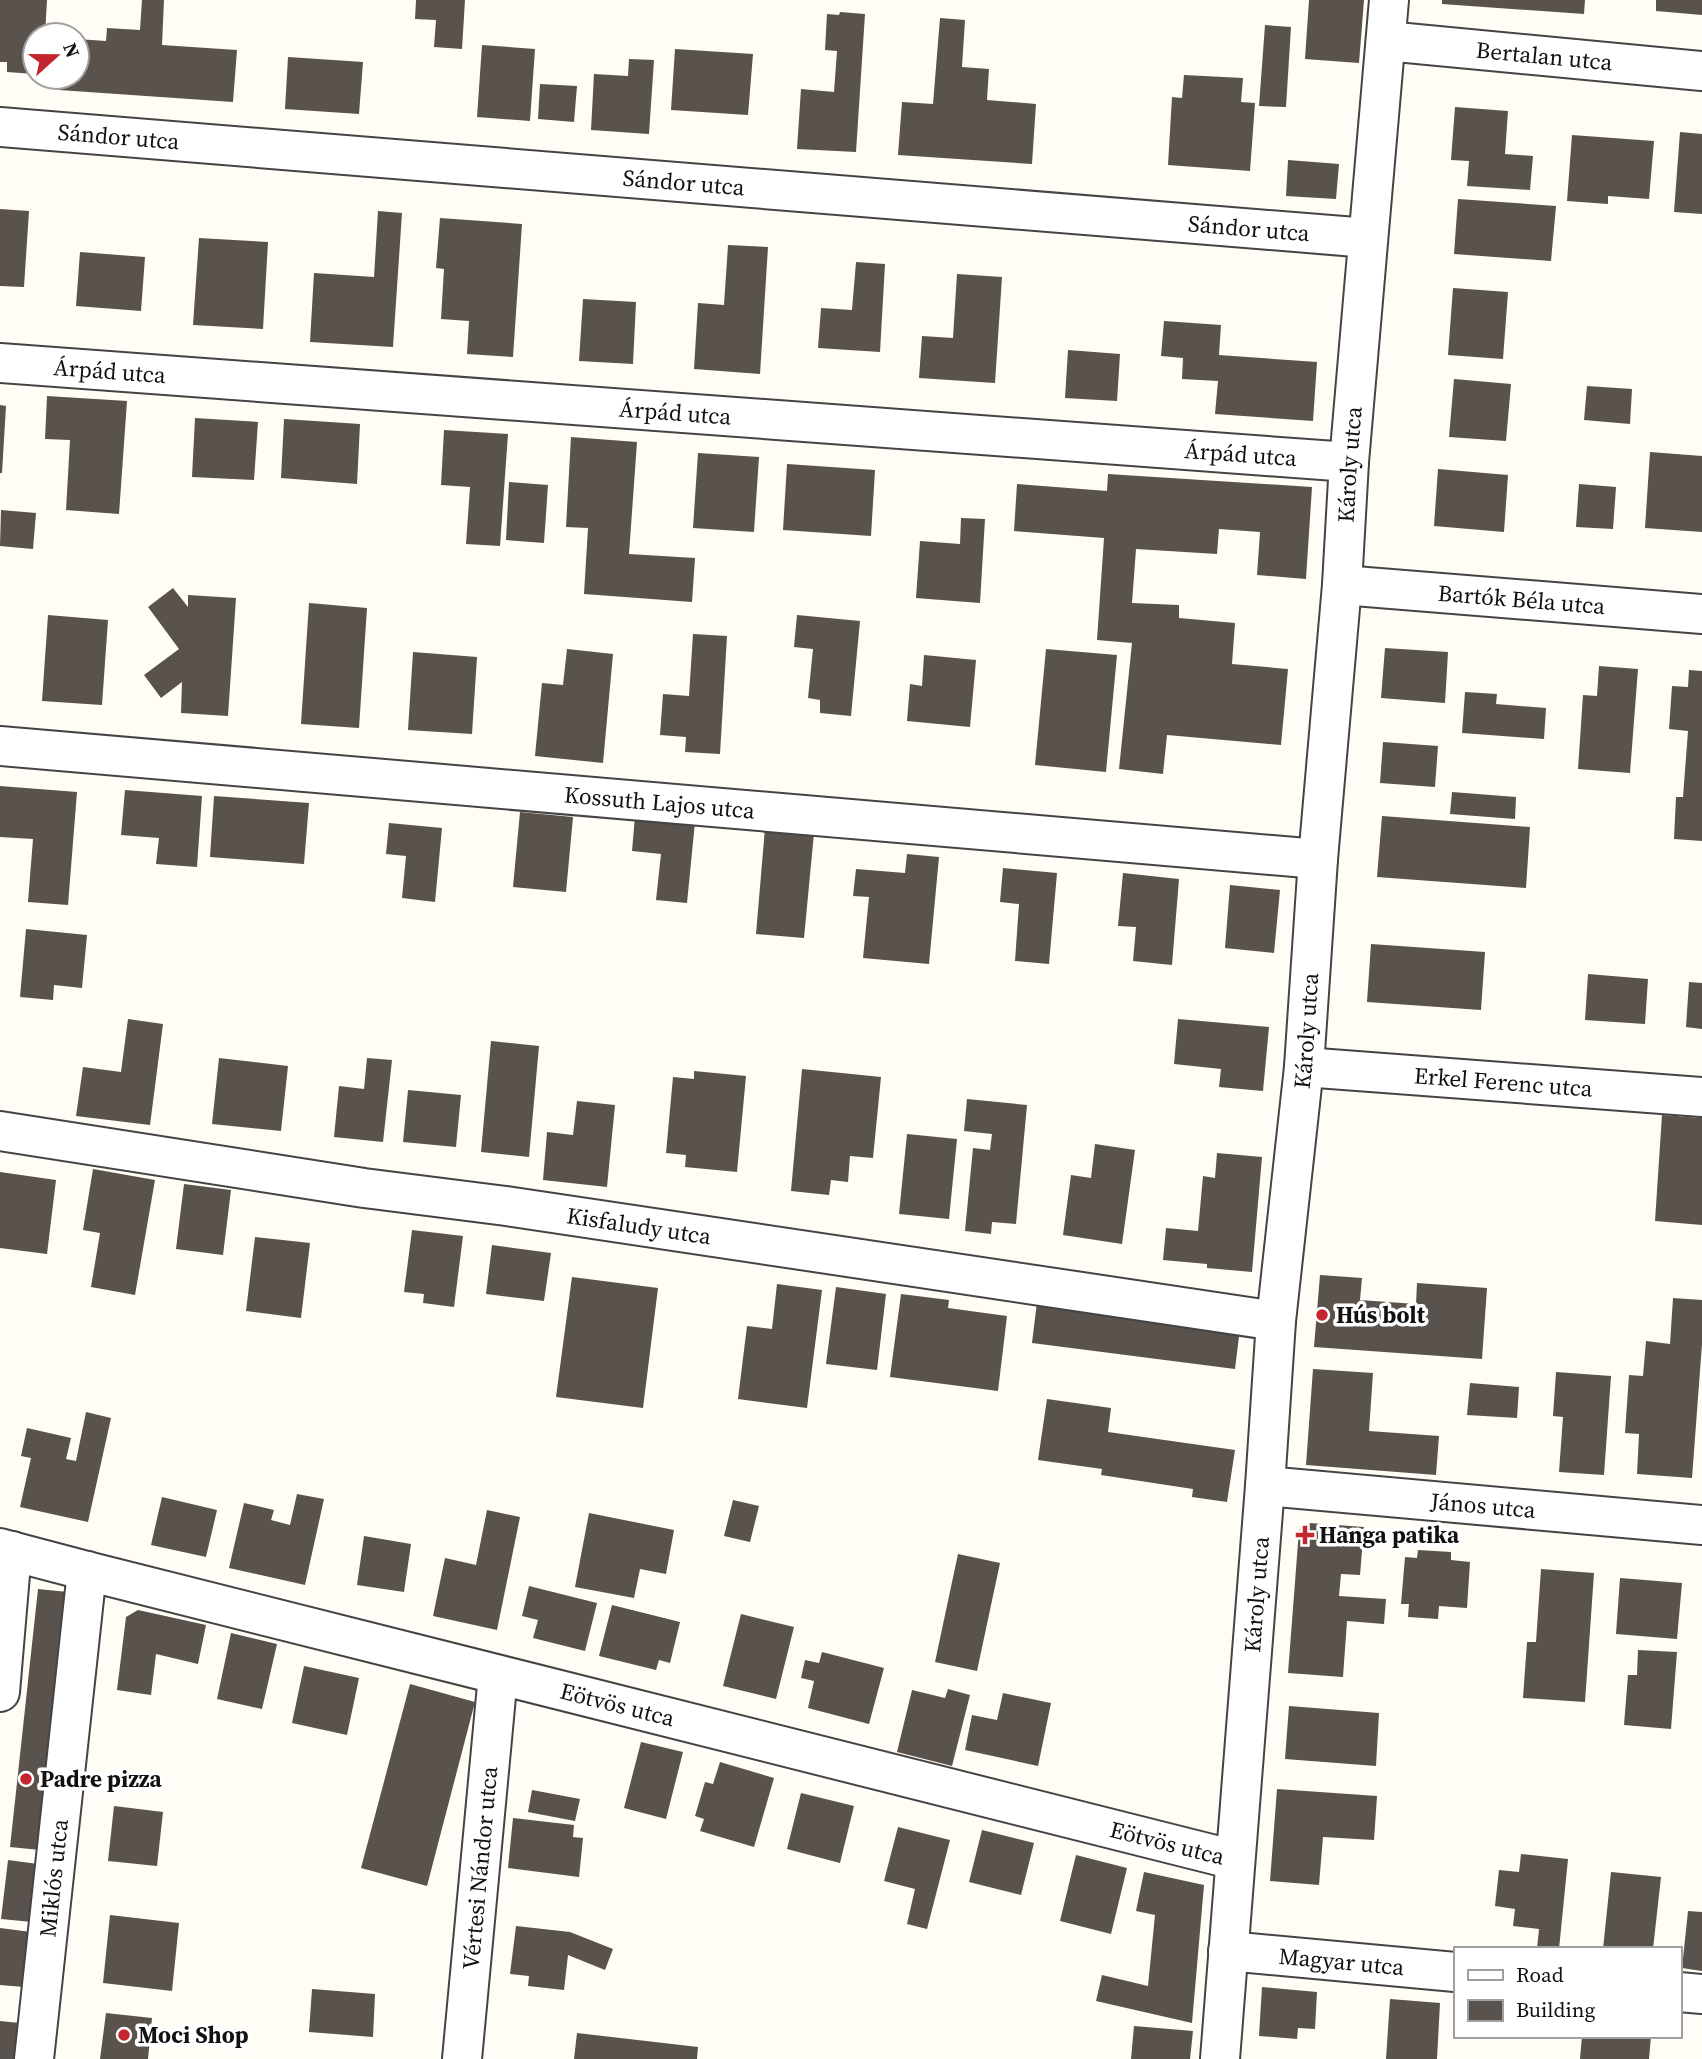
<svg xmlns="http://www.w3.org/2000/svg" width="1702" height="2059" font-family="'Source Serif 4',serif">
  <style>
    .building { fill: #5a524d }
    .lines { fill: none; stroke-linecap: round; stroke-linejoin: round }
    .minor-casing { stroke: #444; stroke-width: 42 }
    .minor { stroke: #fff; stroke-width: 38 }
    .poi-dot { fill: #c4262e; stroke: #fff; stroke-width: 2.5 }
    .labels { text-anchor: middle; stroke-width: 7; stroke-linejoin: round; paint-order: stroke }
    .street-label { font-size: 23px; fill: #111; stroke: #fff }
    .poi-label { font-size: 23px; font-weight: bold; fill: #111; stroke: #fff; text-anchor: start }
  </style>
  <rect width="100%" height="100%" fill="#fffdf5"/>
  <path class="building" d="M 0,0 L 47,0 L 45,35 L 35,35 L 35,74 L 7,72 L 7,62 L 0,62 Z
    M 142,0 L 164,0 L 162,45 L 237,50 L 233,102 L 59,90 L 60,77 L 77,77 L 77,39 L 106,41 L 107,28 L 140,30 Z
    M 416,0 L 465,0 L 462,49 L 434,47 L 436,20 L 415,19 Z
    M 1309,0 L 1364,0 L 1359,63 L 1305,59 Z
    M 1442,0 L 1585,0 L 1584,14 L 1442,4 Z
    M 1656,0 L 1702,0 L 1702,15 L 1656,11 Z
    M 840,12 L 865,14 L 856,152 L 797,149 L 801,89 L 834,92 L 837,51 L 825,50 L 827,14 L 839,15 Z
    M 940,18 L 965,20 L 962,67 L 989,69 L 987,100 L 1036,104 L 1032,164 L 898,155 L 902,102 L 933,104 Z
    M 1265,25 L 1291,27 L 1286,107 L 1259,106 Z
    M 482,45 L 535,49 L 530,121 L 477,117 Z
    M 675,49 L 753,54 L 748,115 L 671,110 Z
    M 288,57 L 363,62 L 359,114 L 285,109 Z
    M 629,59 L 654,60 L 649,134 L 591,130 L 594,74 L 628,76 Z
    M 1184,75 L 1243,78 L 1241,102 L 1255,103 L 1250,171 L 1168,165 L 1172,97 L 1182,98 Z
    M 540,84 L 577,86 L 574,122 L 538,119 Z
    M 1455,107 L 1508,111 L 1505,154 L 1533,156 L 1530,190 L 1467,186 L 1469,161 L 1451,160 Z
    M 1680,132 L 1702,134 L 1702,214 L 1674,212 Z
    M 1572,135 L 1654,141 L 1649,199 L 1608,196 L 1608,204 L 1567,201 Z
    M 1288,160 L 1339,164 L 1336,199 L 1286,196 Z
    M 1458,199 L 1556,206 L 1551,261 L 1454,254 Z
    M 0,209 L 29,211 L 24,287 L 0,286 Z
    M 378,211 L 402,213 L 393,347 L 310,342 L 314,273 L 374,277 Z
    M 440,218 L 522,224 L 513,357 L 467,354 L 469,321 L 441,319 L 444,269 L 436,268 Z
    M 199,238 L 268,242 L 263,329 L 193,325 Z
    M 728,245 L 768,247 L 760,374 L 694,369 L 698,303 L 724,305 Z
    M 80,252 L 145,257 L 141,311 L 76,306 Z
    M 856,262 L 885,264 L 880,352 L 818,348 L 821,308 L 852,310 Z
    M 957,274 L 1002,277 L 995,383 L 919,378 L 922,336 L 953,338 Z
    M 1453,288 L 1508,292 L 1503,359 L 1448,355 Z
    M 583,299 L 636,302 L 633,364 L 579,361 Z
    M 1164,321 L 1221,325 L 1219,355 L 1317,362 L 1313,421 L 1215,414 L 1218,381 L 1182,379 L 1183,358 L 1161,356 Z
    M 1068,350 L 1120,354 L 1117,401 L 1065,398 Z
    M 1454,379 L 1511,384 L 1506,441 L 1449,437 Z
    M 1587,386 L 1632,389 L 1630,424 L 1584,420 Z
    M 47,396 L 127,401 L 119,514 L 66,510 L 70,440 L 45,439 Z
    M 0,405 L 6,406 L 2,473 L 0,473 Z
    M 195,418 L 258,422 L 254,480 L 192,477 Z
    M 284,419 L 360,424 L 357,484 L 281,478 Z
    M 444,430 L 508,434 L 500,546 L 466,544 L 470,487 L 441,485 Z
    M 571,437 L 637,442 L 629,554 L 695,558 L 692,602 L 584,594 L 588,528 L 566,527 Z
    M 1650,452 L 1702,456 L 1702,532 L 1645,528 Z
    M 698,453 L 759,457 L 754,532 L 693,528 Z
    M 787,464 L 875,470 L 871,536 L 783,530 Z
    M 1438,469 L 1508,475 L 1504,532 L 1434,526 Z
    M 1108,474 L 1312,487 L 1306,579 L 1257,575 L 1260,532 L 1219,529 L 1217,554 L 1136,549 L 1132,603 L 1179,605 L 1179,618 L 1235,623 L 1232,664 L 1288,669 L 1281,745 L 1167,735 L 1163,774 L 1119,769 L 1132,643 L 1097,640 L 1104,538 L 1014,531 L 1017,484 L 1107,491 Z
    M 509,482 L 548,485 L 544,543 L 506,540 Z
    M 1579,484 L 1616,487 L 1613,529 L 1576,527 Z
    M 1,510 L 36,513 L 33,549 L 0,546 Z
    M 961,518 L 985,519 L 980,603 L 916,598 L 920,541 L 960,544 Z
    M 173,588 L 188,607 L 188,595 L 236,598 L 228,716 L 181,713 L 182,682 L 161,698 L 144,675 L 179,649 L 148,607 Z
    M 309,603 L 367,608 L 359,728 L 301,724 Z
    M 48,615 L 108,620 L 102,705 L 42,701 Z
    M 797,615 L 860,621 L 851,716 L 820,713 L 820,700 L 808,698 L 813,649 L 794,647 Z
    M 693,634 L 727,636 L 720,754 L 685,752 L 686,737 L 660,735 L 663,694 L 689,696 Z
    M 1385,648 L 1448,652 L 1445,703 L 1381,698 Z
    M 567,649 L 613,654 L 603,763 L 535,756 L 542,683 L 563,685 Z
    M 1046,649 L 1117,655 L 1106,772 L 1035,765 Z
    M 413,652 L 477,657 L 472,734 L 408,730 Z
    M 924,655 L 976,660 L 970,727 L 907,721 L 910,684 L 922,686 Z
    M 1599,666 L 1638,669 L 1630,773 L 1578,769 L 1583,695 L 1597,696 Z
    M 1689,670 L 1702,671 L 1702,841 L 1674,839 L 1676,797 L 1683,797 L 1688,731 L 1669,729 L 1672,686 L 1688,687 Z
    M 1465,692 L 1497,694 L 1496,704 L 1546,708 L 1544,739 L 1462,733 Z
    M 1383,742 L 1438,746 L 1435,787 L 1380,783 Z
    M 0,786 L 77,792 L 68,905 L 28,902 L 33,839 L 0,837 Z
    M 125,790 L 202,796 L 197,867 L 156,864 L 159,838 L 121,835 Z
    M 1452,792 L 1516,797 L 1515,819 L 1450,814 Z
    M 214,796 L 309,803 L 304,864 L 210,857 Z
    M 520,812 L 573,817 L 566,892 L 513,887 Z
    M 635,816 L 695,822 L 687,903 L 656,900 L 661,854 L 632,851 Z
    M 1382,816 L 1530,827 L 1526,888 L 1377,877 Z
    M 389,823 L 442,828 L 435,902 L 402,898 L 406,856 L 386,854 Z
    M 765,828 L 814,833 L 804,938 L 756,934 Z
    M 907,854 L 939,857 L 929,964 L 863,958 L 869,897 L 853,896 L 856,869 L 905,873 Z
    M 1003,868 L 1057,873 L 1049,964 L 1015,961 L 1019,904 L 1000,902 Z
    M 1123,873 L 1179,879 L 1172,965 L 1133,961 L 1136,927 L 1118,926 Z
    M 1230,885 L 1280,890 L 1274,953 L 1225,948 Z
    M 26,929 L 87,935 L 82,988 L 54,985 L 53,1000 L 20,997 Z
    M 1371,944 L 1485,952 L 1481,1010 L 1367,1002 Z
    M 1588,974 L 1648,979 L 1645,1024 L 1585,1020 Z
    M 1689,982 L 1702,983 L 1702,1029 L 1686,1027 Z
    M 128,1019 L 163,1024 L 150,1125 L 76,1116 L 83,1067 L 121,1072 Z
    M 1178,1019 L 1269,1027 L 1263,1091 L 1219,1087 L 1221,1069 L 1174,1064 Z
    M 491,1041 L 539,1046 L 529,1157 L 481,1152 Z
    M 219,1058 L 288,1066 L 281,1131 L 212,1124 Z
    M 367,1058 L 392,1060 L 383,1142 L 334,1137 L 339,1086 L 364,1089 Z
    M 802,1069 L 881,1077 L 873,1158 L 850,1156 L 848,1182 L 831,1180 L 829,1195 L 791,1191 Z
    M 694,1071 L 746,1076 L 737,1172 L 685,1167 L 686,1155 L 666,1153 L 673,1077 L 694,1079 Z
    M 408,1090 L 461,1095 L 456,1147 L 403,1142 Z
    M 967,1099 L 1027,1105 L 1016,1224 L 992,1222 L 991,1234 L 965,1231 L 973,1148 L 990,1150 L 992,1134 L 964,1131 Z
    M 577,1101 L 615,1105 L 607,1187 L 543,1180 L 547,1132 L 573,1135 Z
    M 1662,1115 L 1702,1118 L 1702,1225 L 1655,1221 Z
    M 907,1134 L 957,1139 L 949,1219 L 899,1214 Z
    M 1095,1144 L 1135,1150 L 1122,1244 L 1063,1235 L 1071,1175 L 1091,1178 Z
    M 1217,1153 L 1262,1157 L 1252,1272 L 1207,1268 L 1207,1264 L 1163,1260 L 1166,1228 L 1198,1231 L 1203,1176 L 1215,1178 Z
    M 93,1169 L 155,1180 L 135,1295 L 91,1287 L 100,1233 L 83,1230 Z
    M 0,1172 L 56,1180 L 47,1254 L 0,1248 Z
    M 184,1184 L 231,1190 L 223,1255 L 176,1249 Z
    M 412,1230 L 463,1236 L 454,1307 L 423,1303 L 424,1294 L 404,1292 Z
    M 255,1237 L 310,1243 L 301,1318 L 246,1311 Z
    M 492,1245 L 551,1253 L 544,1301 L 486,1294 Z
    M 1320,1275 L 1362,1278 L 1360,1300 L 1416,1304 L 1417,1283 L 1487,1288 L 1482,1359 L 1314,1347 Z
    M 572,1277 L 658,1288 L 643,1408 L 556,1397 Z
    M 777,1284 L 822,1290 L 807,1408 L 738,1399 L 747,1326 L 772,1329 Z
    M 836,1287 L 886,1294 L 877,1370 L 826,1364 Z
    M 901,1294 L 949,1300 L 948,1308 L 1007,1316 L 998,1391 L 890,1377 Z
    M 1673,1298 L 1702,1300 L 1702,1344 L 1692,1478 L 1637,1474 L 1639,1434 L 1625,1433 L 1629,1375 L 1643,1376 L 1646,1341 L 1670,1344 Z
    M 1037,1302 L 1240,1328 L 1235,1369 L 1032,1343 Z
    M 1313,1369 L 1373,1373 L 1369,1431 L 1439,1436 L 1436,1475 L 1306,1465 Z
    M 1556,1372 L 1611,1376 L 1604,1475 L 1559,1472 L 1563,1417 L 1553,1416 Z
    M 1470,1383 L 1519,1387 L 1517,1418 L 1467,1415 Z
    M 1047,1399 L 1111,1408 L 1108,1432 L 1235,1450 L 1227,1502 L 1192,1497 L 1193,1489 L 1101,1475 L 1102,1469 L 1038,1460 Z
    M 86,1412 L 111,1418 L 88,1522 L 20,1507 L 31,1458 L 21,1456 L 27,1428 L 71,1438 L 66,1459 L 76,1461 Z
    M 297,1494 L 324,1499 L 305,1585 L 229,1568 L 244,1503 L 274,1510 L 271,1520 L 290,1525 Z
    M 162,1497 L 217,1510 L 206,1557 L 151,1545 Z
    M 733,1500 L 759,1506 L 750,1542 L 724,1536 Z
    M 487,1510 L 520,1517 L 497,1630 L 433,1616 L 445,1558 L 476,1565 Z
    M 589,1513 L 674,1530 L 666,1574 L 640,1569 L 634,1598 L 575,1587 Z
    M 1310,1523 L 1364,1527 L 1360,1575 L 1341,1574 L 1339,1596 L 1386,1599 L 1384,1624 L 1347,1621 L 1343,1677 L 1288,1673 L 1299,1530 Z
    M 364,1536 L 411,1544 L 404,1592 L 357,1585 Z
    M 1418,1550 L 1451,1552 L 1451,1560 L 1470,1562 L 1467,1608 L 1439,1606 L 1438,1619 L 1408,1617 L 1409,1604 L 1401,1604 L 1405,1557 L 1417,1558 Z
    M 958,1554 L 1000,1563 L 977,1671 L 935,1662 Z
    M 1541,1569 L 1594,1573 L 1585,1702 L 1523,1698 L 1527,1642 L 1536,1642 Z
    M 1620,1578 L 1682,1583 L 1677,1639 L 1616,1634 Z
    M 529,1586 L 597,1603 L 585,1651 L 533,1638 L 538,1620 L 522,1616 Z
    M 38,1589 L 68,1592 L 40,1850 L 10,1847 Z
    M 612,1605 L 680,1622 L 670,1663 L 659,1660 L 656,1670 L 599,1656 Z
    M 138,1610 L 206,1625 L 198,1664 L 156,1654 L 151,1695 L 117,1690 L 126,1617 Z
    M 741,1614 L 794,1627 L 776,1699 L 723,1686 Z
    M 231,1633 L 277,1644 L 262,1709 L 217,1699 Z
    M 1638,1650 L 1677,1652 L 1671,1729 L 1624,1725 L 1628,1675 L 1637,1675 Z
    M 822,1652 L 884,1668 L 869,1724 L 808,1708 L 814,1681 L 801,1678 L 805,1660 L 819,1663 Z
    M 304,1666 L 359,1678 L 347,1735 L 292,1723 Z
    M 410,1684 L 475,1702 L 427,1886 L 361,1868 Z
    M 948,1689 L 970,1695 L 952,1766 L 897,1752 L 912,1690 L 945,1698 Z
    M 1003,1693 L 1051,1703 L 1038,1766 L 965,1750 L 972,1715 L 997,1720 Z
    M 1289,1706 L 1379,1713 L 1376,1766 L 1285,1759 Z
    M 641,1742 L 683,1752 L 666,1819 L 624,1808 Z
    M 720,1762 L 774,1778 L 754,1847 L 700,1831 L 704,1819 L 695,1816 L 705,1782 L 713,1784 Z
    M 1277,1789 L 1377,1796 L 1374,1840 L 1323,1837 L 1319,1885 L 1270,1881 Z
    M 532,1790 L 580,1799 L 575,1821 L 528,1812 Z
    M 801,1793 L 854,1806 L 840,1863 L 787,1849 Z
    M 114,1806 L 163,1812 L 157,1866 L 108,1861 Z
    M 513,1818 L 574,1825 L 573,1837 L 583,1838 L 579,1877 L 508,1868 Z
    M 898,1827 L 950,1840 L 927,1929 L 907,1924 L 915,1889 L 884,1881 Z
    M 982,1830 L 1034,1843 L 1021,1895 L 969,1882 Z
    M 1521,1854 L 1568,1859 L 1559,1949 L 1537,1949 L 1539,1929 L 1513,1926 L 1515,1909 L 1495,1906 L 1499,1870 L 1519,1872 Z
    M 1076,1855 L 1127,1868 L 1111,1934 L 1060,1921 Z
    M 8,1860 L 38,1864 L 32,1922 L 1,1919 Z
    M 1144,1872 L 1204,1885 L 1192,2023 L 1096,2001 L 1102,1975 L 1148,1986 L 1155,1915 L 1136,1911 Z
    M 1611,1872 L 1661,1877 L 1653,1949 L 1603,1949 Z
    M 1688,1911 L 1702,1912 L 1702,1971 L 1682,1968 Z
    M 110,1915 L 179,1923 L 172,1991 L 103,1983 Z
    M 516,1926 L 570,1932 L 613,1949 L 605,1970 L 568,1955 L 564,1990 L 528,1986 L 529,1976 L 510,1974 Z
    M 0,1928 L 31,1932 L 24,1987 L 0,1985 Z
    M 1262,1987 L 1317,1992 L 1315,2029 L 1298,2028 L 1297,2039 L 1259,2036 Z
    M 312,1989 L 375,1994 L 373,2037 L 309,2032 Z
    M 1390,1999 L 1440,2003 L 1437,2059 L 1386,2059 Z
    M 106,2013 L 152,2018 L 148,2059 L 100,2059 Z
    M 0,2021 L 20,2023 L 16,2059 L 0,2059 Z
    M 1134,2026 L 1193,2031 L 1190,2059 L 1131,2059 Z
    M 577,2033 L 698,2047 L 697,2059 L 574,2059 Z
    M 1582,2036 L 1651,2036 L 1649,2059 L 1580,2059 Z"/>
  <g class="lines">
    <g class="minor-casing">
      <g id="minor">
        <path id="s1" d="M 1386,41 L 1702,71"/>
        <path id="s2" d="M 0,127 L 1368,238"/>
        <path id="s3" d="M 0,363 L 1349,462"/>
        <path id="s4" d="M 1342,585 L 1702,614"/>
        <path id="s5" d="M 0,746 L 1318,859"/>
        <path id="s6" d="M 1304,1067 L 1702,1097"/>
        <path id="s7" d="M 0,1131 L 364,1188 L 506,1206 L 1276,1321"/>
        <path id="s8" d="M 1265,1486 L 1702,1525"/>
        <path id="s9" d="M 0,1548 L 87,1571 L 1235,1860"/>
        <path d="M 0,1692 L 12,1551"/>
        <path id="s10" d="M 1228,1951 L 1455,1972"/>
        <path d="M 1679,1992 L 1702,1994"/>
        <path id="s11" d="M 34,2059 L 87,1571"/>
        <path id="s12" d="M 462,2059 L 498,1675"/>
        <path id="s13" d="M 1220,2059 L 1265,1486 L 1276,1321 L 1304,1067 L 1318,859 L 1342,585 L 1349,462 L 1389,0"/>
      </g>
    </g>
    <use href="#minor" class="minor"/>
  </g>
  <g class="poi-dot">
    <circle cx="1322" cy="1315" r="7"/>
    <path d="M1301.5 1524.5h7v7h7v7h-7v7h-7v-7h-7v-7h7z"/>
    <circle cx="26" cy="1779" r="7"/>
    <circle cx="124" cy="2035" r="7"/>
  </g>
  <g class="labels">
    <g class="street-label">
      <text dy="8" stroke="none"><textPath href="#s1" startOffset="159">Bertalan utca</textPath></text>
      <text dy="8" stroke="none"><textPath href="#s2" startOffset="119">Sándor utca</textPath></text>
      <text dy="8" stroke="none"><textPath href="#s2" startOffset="686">Sándor utca</textPath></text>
      <text dy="8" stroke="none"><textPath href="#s2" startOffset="1253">Sándor utca</textPath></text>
      <text dy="8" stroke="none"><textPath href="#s3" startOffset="110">Árpád utca</textPath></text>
      <text dy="8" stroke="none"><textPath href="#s3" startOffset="677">Árpád utca</textPath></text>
      <text dy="8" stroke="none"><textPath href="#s3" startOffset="1244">Árpád utca</textPath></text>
      <text dy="8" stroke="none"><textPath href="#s13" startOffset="1600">Károly utca</textPath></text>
      <text dy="8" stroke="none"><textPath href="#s4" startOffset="180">Bartók Béla utca</textPath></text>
      <text dy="8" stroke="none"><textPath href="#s5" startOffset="662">Kossuth Lajos utca</textPath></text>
      <text dy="8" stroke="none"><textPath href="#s13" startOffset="1032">Károly utca</textPath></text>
      <text dy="8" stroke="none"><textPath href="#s6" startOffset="200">Erkel Ferenc utca</textPath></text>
      <text dy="8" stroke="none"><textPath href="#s7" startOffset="646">Kisfaludy utca</textPath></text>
      <text dy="8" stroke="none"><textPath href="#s8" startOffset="219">János utca</textPath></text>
      <text dy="8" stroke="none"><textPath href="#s13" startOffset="466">Károly utca</textPath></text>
      <text dy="8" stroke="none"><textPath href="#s9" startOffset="637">Eötvös utca</textPath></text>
      <text dy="8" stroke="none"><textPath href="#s9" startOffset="1204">Eötvös utca</textPath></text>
      <text dy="8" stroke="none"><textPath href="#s12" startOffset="192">Vértesi Nándor utca</textPath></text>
      <text dy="8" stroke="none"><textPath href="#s11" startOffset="182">Miklós utca</textPath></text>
      <text dy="8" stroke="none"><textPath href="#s10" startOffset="114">Magyar utca</textPath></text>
    </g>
    <g class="poi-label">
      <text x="1336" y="1323">Hús bolt</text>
      <text x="1319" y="1543">Hanga patika</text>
      <text x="40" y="1787">Padre pizza</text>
      <text x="138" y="2043">Moci Shop</text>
    </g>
  </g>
  <rect x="1454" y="1947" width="228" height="91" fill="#ffffff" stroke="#a0a0a0" stroke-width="2"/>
  <rect x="1468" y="1970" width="35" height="10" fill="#ffffff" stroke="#a0a0a0" stroke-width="2"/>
  <text x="1516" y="1982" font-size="21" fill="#111111">Road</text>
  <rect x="1468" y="2000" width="35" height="21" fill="#5a524d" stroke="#a0a0a0" stroke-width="2"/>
  <text x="1516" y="2017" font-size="21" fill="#111111">Building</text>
  <g transform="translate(56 56) rotate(69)"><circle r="33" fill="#ffffff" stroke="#a0a0a0" stroke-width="2"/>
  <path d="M0-5L12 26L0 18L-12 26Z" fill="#c4262e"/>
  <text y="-10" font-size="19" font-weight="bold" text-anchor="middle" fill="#111111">N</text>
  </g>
</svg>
